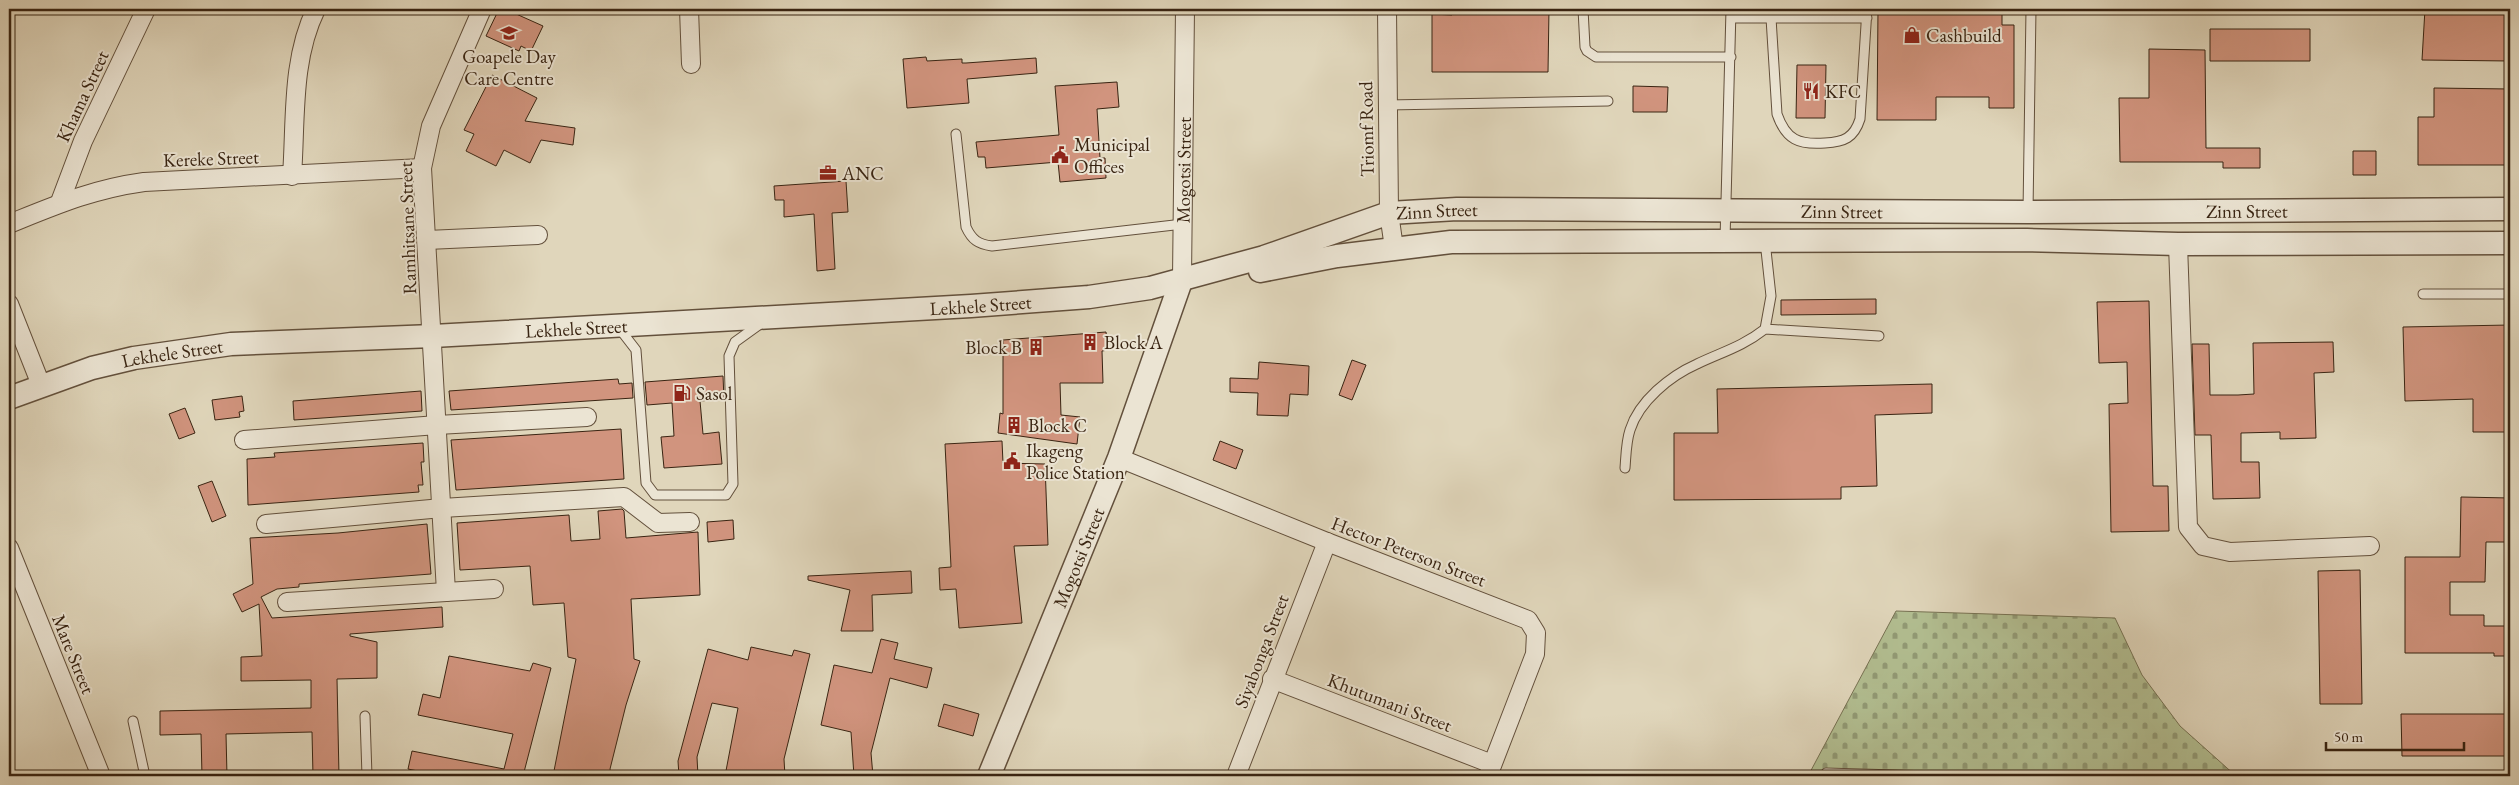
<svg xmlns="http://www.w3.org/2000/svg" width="2519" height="785" font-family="'EB Garamond',serif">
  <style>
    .cemetery { fill: url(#cemetery-stones); stroke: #767152 }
    .building { fill: #d1947e; stroke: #392412 }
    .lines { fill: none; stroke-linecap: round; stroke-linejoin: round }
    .service-casing { stroke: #63503c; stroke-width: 11 }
    .minor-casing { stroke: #63503c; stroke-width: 20 }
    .tertiary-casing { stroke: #63503c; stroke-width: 25 }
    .service { stroke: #ebe4d3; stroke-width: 9 }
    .minor { stroke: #ebe4d3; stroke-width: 18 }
    .tertiary { stroke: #ebe4d3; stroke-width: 22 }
    .labels { text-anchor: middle; stroke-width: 4; stroke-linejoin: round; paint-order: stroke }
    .poi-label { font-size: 19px; fill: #392412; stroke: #ebe4d3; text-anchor: start }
    .street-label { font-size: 19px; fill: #392412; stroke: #ebe4d3 }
  </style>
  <defs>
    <pattern id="cemetery-stones" width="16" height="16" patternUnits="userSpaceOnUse" patternTransform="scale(1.25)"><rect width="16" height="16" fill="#b2be91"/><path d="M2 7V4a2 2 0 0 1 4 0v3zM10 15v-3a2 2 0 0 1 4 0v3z" fill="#929a75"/></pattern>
  </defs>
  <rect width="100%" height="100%" fill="#e0d6bb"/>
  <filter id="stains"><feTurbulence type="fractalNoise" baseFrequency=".004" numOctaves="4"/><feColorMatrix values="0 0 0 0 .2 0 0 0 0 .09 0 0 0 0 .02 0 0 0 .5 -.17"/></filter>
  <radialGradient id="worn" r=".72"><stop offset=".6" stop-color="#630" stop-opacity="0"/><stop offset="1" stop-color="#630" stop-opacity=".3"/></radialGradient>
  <path class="cemetery" d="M 1896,611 L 2115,618 L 2142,675 L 2180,726 L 2236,776 L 1808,776 Z"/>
  <path class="building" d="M 499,9 L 505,9 L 543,26 L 531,51 L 521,46 L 519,51 L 486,36 Z
    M 1452,9 L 1549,9 L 1548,72 L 1432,72 L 1432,14 L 1452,15 Z
    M 1878,9 L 2002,9 L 2002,25 L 2014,25 L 2014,108 L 1989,108 L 1989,97 L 1936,97 L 1936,120 L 1877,120 Z
    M 2425,9 L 2510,9 L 2510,61 L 2422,60 Z
    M 2210,29 L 2310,29 L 2310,61 L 2210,61 Z
    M 2149,49 L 2205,50 L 2206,148 L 2260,148 L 2260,168 L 2223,168 L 2223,162 L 2120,162 L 2119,98 L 2149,98 Z
    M 926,57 L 927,61 L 962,59 L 962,63 L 966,63 L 1036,58 L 1037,73 L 967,79 L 969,103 L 907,108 L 903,59 Z
    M 1797,65 L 1826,65 L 1825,118 L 1796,118 Z
    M 492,75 L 537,98 L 525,121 L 575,128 L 573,145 L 541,140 L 530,163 L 504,150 L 496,166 L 466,151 L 474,134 L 464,130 Z
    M 1117,82 L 1119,107 L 1097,109 L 1100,158 L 1105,158 L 1106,178 L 1060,182 L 1058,162 L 986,168 L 985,157 L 978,157 L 976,142 L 1059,135 L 1055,86 Z
    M 1633,86 L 1668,87 L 1667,112 L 1633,112 Z
    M 2434,88 L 2510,89 L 2510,165 L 2418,165 L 2418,117 L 2434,117 Z
    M 2353,151 L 2376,151 L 2376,175 L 2353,175 Z
    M 846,181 L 848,212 L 832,213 L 835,269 L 817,271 L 814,214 L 784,217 L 784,200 L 775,200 L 774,186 Z
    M 1876,299 L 1876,314 L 1781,315 L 1781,300 Z
    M 2149,301 L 2153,486 L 2168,486 L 2169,531 L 2111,532 L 2109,404 L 2128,403 L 2127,362 L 2099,363 L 2097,302 Z
    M 2510,325 L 2510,432 L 2473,432 L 2473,399 L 2405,401 L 2403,327 Z
    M 1106,332 L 1108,350 L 1102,351 L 1103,383 L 1060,383 L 1061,415 L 1080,417 L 1077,444 L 998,433 L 1000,413 L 1003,414 L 1003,340 Z
    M 2333,342 L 2334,372 L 2314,373 L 2316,438 L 2280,439 L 2280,432 L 2241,433 L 2241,462 L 2259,462 L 2260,498 L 2213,499 L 2211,435 L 2195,435 L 2192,344 L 2209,344 L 2210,395 L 2238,395 L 2254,394 L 2253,343 Z
    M 1352,360 L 1366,365 L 1352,400 L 1339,395 Z
    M 1259,362 L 1309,366 L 1308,395 L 1290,394 L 1288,416 L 1257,415 L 1258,393 L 1230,392 L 1230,378 L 1258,379 Z
    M 723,376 L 724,399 L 700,401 L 703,434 L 719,432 L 722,464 L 664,468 L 661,437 L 674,436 L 672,403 L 647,405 L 645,382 Z
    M 618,379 L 619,384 L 632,383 L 633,398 L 451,410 L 449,391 Z
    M 1932,384 L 1932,413 L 1875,415 L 1877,486 L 1841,487 L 1841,499 L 1674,500 L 1674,433 L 1718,433 L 1717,389 Z
    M 421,391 L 422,411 L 294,420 L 293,401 Z
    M 242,396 L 244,411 L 239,412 L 240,417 L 215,420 L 212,400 Z
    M 185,408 L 195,433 L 179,439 L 169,414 Z
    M 621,429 L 624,479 L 456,490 L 451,440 Z
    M 1002,441 L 1003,463 L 1045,464 L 1048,545 L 1014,546 L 1022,623 L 959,628 L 956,589 L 940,590 L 939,568 L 951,567 L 945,444 Z
    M 1220,441 L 1243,450 L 1236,469 L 1213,460 Z
    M 423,443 L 424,462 L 421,462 L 423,485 L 418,485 L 419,492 L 248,505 L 247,459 L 275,457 L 274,453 Z
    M 212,481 L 226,516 L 212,522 L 198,486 Z
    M 2461,497 L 2510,498 L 2510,542 L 2486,542 L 2485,582 L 2450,582 L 2450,615 L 2484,615 L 2484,626 L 2510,626 L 2510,656 L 2494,656 L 2494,653 L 2405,653 L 2405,557 L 2460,557 Z
    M 622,509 L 624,511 L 626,538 L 698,532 L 700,595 L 631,599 L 634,659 L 640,661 L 626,705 L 610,769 L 611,776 L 553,776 L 576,659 L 568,657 L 564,603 L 533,605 L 530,566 L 460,570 L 457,523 L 569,515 L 571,541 L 600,539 L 598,511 Z
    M 733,520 L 734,539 L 708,542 L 707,522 Z
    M 427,524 L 431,574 L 299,584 L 299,587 L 277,589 L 261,597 L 272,618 L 442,607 L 443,627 L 350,634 L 350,636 L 377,642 L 377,678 L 337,679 L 339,776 L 313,776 L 312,732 L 226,734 L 227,776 L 202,776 L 201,734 L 160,735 L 160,711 L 311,708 L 311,680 L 241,681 L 241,657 L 262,656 L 259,604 L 242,612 L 233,594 L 253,584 L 250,538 L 338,533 Z
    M 2360,570 L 2362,704 L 2320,704 L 2318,571 Z
    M 911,571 L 912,593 L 872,595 L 873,631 L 841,631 L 850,590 L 808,580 L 808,576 Z
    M 881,639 L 898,643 L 894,659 L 932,668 L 927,688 L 890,678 L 871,753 L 873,776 L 854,776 L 851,732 L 821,725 L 834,665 L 872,673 Z
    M 751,647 L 792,656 L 794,650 L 810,654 L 784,759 L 785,776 L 725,776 L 738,708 L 712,703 L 697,757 L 698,776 L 679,776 L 678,761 L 708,649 L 748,660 Z
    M 449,656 L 530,671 L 533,663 L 551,668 L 523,776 L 442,776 L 408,769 L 412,751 L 504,769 L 513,734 L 418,715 L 423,694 L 440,698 Z
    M 944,704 L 979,714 L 973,736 L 938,726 Z
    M 2401,714 L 2510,714 L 2510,756 L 2402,756 Z"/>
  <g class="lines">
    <g class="service-casing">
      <path id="service" d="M 1583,9 L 1585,47 L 1587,51 L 1596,57 L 1731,57
        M 1731,18 L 1867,18
        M 1771,18 L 1777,114 C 1786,140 1799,145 1825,143 C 1844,142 1854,138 1860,119 L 1867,9
        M 1387,105 L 1608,101
        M 956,134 L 966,227 C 972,240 978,244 992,246 L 1183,224
        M 2028,212 L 2031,9
        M 1725,240 L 1731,9
        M 2423,294 L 2510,294
        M 619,328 L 636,350 L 646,483 L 655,495 L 726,495 L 733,484 L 729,356 L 735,342 L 760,324
        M 1765,329 L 1879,336
        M 1625,468 C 1626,456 1626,442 1630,430 C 1639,401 1670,376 1697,364 C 1722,352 1742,347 1765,329 L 1771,296 L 1765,241
        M 365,716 L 367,776
        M 133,721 L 145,776
        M 1826,773 L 1931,776"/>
    </g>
    <g class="minor-casing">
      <g id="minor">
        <path d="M 689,9 L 691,64"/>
        <path d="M 1387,9 L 1389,213 L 1394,248"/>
        <path d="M 292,176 C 296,120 291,60 316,9"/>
        <path d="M 60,202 L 83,141 L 146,9"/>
        <path d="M 9,224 C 56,205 93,189 144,182 L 422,168"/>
        <path d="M 427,240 L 538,235"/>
        <path d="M 2178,244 L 2188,527 L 2203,546 L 2230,552 L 2370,546"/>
        <path id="s1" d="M 1182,278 L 1185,9"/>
        <path d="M 9,304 L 41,385"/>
        <path d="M 244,440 L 437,425 L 587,417"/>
        <path d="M 1119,458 L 1327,542 L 1528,620 L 1536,633 L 1535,654 L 1488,776"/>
        <path d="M 266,524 L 442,508 L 624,497 L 658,523 L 690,522"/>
        <path d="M 9,548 L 101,776"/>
        <path d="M 446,592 L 422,168 L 431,126 L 482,9"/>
        <path d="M 287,602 L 494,589"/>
        <path d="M 1272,679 L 1492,764"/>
        <path d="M 1236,776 L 1327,542"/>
      </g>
    </g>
    <g class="tertiary-casing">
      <g id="tertiary">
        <path d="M 1260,271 L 1337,256 L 1451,242 L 2027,240 L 2178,244 L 2510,243"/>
        <path id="s2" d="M 9,398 L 92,368 L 134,358 L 231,344 L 433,336 L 971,306 L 1089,297 L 1150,288 L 1264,257 L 1389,213 L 1457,209 L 2028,212 L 2510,209"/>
        <path id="s3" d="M 989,776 L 1119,458 L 1182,278"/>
      </g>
    </g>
    <use href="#service" class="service"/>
    <use href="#minor" class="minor"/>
    <use href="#tertiary" class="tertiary"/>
  </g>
  <defs>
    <g id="school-bare" transform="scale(1.35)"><path d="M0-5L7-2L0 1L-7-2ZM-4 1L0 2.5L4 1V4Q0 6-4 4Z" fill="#8f2418" stroke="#ebe4d3" stroke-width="2.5" paint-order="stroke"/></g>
    <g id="shop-bare" transform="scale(1.35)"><path d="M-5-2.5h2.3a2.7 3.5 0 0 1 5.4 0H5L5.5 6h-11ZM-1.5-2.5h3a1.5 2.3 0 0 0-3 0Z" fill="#8f2418" stroke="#ebe4d3" stroke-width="2.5" paint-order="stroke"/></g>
    <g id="restaurant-bare" transform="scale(1.35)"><path d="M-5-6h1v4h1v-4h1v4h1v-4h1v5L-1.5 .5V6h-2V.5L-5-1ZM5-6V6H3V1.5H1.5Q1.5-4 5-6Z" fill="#8f2418" stroke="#ebe4d3" stroke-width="2.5" paint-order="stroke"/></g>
    <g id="civic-bare" transform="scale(1.35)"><path d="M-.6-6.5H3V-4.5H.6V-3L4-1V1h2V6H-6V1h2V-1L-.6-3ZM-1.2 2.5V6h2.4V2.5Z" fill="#8f2418" stroke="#ebe4d3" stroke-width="2.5" paint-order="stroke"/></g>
    <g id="office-bare" transform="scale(1.35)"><path d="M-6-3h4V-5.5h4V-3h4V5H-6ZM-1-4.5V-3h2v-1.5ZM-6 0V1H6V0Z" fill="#8f2418" stroke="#ebe4d3" stroke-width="2.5" paint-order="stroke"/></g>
    <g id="building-bare" transform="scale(1.35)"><path d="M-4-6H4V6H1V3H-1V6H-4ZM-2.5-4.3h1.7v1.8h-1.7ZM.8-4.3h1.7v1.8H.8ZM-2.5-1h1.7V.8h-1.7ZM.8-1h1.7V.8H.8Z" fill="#8f2418" stroke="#ebe4d3" stroke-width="2.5" paint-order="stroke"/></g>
    <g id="fuel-bare" transform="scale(1.35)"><path d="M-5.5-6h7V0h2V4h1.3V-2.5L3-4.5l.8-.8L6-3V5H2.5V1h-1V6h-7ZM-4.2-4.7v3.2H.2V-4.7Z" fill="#8f2418" stroke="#ebe4d3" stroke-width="2.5" paint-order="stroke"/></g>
  </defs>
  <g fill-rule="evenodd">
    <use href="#school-bare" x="509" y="33"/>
    <use href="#shop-bare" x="1912" y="35"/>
    <use href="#restaurant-bare" x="1811" y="91"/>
    <use href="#civic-bare" x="1060" y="155"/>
    <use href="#office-bare" x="828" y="173"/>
    <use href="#building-bare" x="1090" y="342"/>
    <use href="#building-bare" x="1036" y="347"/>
    <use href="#fuel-bare" x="682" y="393"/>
    <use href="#building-bare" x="1014" y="425"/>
    <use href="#civic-bare" x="1012" y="461"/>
  </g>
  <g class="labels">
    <g class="poi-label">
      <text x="1926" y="42">Cashbuild</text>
      <text x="509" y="63" text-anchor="middle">Goapele Day<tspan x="509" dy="22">Care Centre</tspan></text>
      <text x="1825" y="98">KFC</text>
      <text x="1074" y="151">Municipal<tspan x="1074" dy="22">Offices</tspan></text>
      <text x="842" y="180">ANC</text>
      <text x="1104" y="349">Block A</text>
      <text x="1022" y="354" text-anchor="end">Block B</text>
      <text x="696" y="400">Sasol</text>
      <text x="1028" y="432">Block C</text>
      <text x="1026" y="457">Ikageng<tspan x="1026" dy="22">Police Station</tspan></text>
    </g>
    <g class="street-label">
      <text transform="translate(82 96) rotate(-65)" y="7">Khama Street</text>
      <text transform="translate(1366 129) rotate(-91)" y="7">Triomf Road</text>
      <text transform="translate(211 158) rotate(-2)" y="7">Kereke Street</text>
      <text dy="7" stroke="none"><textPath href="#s1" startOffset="108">Mogotsi Street</textPath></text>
      <text dy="7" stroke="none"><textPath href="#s2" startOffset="1449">Zinn Street</textPath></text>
      <text dy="7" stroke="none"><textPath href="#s2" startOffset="1854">Zinn Street</textPath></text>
      <text dy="7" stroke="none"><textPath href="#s2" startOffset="2259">Zinn Street</textPath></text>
      <text transform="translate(407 228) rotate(-92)" y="7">Ramhitsane Street</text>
      <text dy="7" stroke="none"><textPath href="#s2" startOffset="980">Lekhele Street</textPath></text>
      <text dy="7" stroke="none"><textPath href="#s2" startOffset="575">Lekhele Street</textPath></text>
      <text dy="7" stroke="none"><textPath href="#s2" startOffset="170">Lekhele Street</textPath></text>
      <text transform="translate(1409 551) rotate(21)" y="7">Hector Peterson Street</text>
      <text dy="7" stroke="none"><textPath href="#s3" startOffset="236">Mogotsi Street</textPath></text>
      <text transform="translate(1261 651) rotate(-69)" y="7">Siyabonga Street</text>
      <text transform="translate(74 654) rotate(68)" y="7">Mare Street</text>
      <text transform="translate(1390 702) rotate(21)" y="7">Khutumani Street</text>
    </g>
  </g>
  <rect width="2519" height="785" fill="none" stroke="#e0d6bb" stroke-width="30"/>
  <rect x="10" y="10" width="2499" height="765" fill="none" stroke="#392412" stroke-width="2.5"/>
  <rect x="15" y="15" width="2489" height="755" fill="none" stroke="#392412"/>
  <path d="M2326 742v8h138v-8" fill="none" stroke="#392412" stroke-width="2.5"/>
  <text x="2334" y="742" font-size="15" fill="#392412" stroke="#ebe4d3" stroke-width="4" paint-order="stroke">50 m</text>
  <rect width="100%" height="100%" filter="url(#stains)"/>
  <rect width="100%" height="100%" fill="url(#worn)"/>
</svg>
